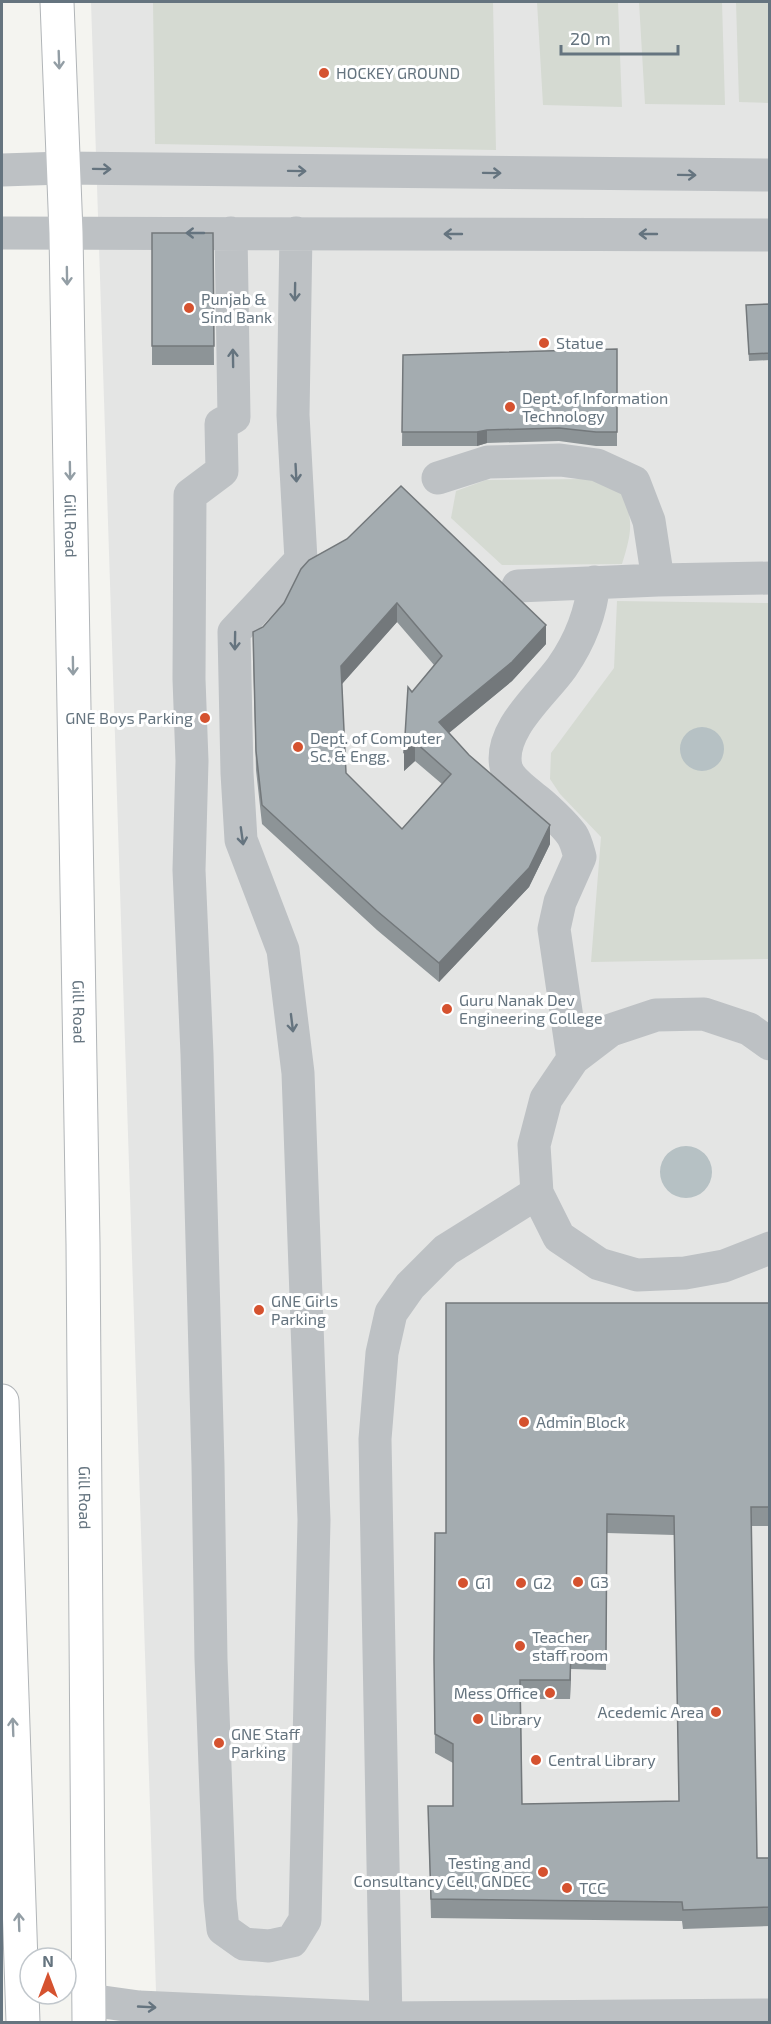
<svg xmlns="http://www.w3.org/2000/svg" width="771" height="2024" font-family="'Exo 2',sans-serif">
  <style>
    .built { fill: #e4e5e4 }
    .green { fill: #d5dad2 }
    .water { fill: #b6c1c4 }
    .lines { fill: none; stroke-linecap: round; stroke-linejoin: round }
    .major-casing { stroke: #b1b5b8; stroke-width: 35 }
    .minor { stroke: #bdc1c4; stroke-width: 33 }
    .major { stroke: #fff; stroke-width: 33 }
    .wall { fill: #8d9497; fill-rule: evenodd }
    .shaded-wall { fill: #73787b }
    .building { fill: #a4acb0; stroke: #73787b; stroke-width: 1.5; fill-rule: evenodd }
    .oneway { stroke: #939ea5 }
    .oneway2 { stroke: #65747f }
    .poi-dot { fill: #d5522f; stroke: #fff; stroke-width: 2 }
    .labels { text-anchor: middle; stroke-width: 6; stroke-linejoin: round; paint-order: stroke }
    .poi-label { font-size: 16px; fill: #65747f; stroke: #fff; text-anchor: start }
    .street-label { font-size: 16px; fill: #65747f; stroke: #fff }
  </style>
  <rect width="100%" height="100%" fill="#f4f4f0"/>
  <path class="built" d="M 91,2 L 769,2 L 769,2022 L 157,2022 Z"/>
  <path class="green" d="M 153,2 L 493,2 L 496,150 L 155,144 Z
    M 537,2 L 618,2 L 622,107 L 543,105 Z
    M 639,2 L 722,2 L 725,105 L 645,104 Z
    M 736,2 L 769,2 L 769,103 L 739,102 Z
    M 590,479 L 621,489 C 634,520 632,532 622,564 L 502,565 L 451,518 L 456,491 L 486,480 Z
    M 617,601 L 769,603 L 769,959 L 591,962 L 601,837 L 560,794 L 550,779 L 551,753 L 614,668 Z"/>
  <path class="water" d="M680 749a22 22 0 1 1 44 0a22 22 0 1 1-44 0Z
    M660 1172a26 26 0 1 1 52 0a26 26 0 1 1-52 0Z"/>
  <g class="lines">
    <g class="major-casing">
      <g id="major">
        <path id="s1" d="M 57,2 L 66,233 L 83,1244 L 89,2022"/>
        <path d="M 2,1401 L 23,2022"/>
      </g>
    </g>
    <path class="minor" d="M 2,170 L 63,168 L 770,175
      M 2,233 L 770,235
      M 231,233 L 234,417 L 221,424 L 222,471 L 190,495 L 189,679 L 192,761 L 189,870 L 197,1054 L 208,1465 L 211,1659 L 220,1900 L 223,1929 L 244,1944 L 269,1946 L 292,1941 L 305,1920 L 314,1520 L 298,1073 L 283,950 L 241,840 L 237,773 L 234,632 L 301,560 L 293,415 L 296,233
      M 438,478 L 488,462 L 560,460 L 597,465 L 634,482 L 649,521 L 658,580
      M 518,586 L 658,580 L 770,578
      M 770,1044 L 749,1029 L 704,1014 L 656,1015 L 611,1030 L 573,1059 L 546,1099 L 534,1145 L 537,1193 L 559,1237 L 599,1264 L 637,1275 L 685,1273 L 724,1266 L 770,1248
      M 573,1059 L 554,929 L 560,902 L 580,857 C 578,850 576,841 572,835 C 565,825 544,805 533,797 C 524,789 509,780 506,767 C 498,730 543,694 562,667 C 580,641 591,614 594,582
      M 89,2000 L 139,2007 L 386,2018 L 770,2015
      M 386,2022 L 375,1439 L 382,1353 L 391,1313 L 410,1286 L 446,1250 L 537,1193"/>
    <use href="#major" class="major"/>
  </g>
  <path class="wall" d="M 152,233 L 213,233 L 214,365 L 152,365 Z
    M 770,304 L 770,360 L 749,361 L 746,305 Z
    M 617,349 L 617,446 L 596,446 L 559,441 L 487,443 L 477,446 L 402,446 L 403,355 Z
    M 301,569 L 546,644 L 512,681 L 449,733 L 550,844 L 529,887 L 439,982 L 377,930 L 262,824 L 256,770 L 253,651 L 263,627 L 284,603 ZM 397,622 L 434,665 L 412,692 L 404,771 L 415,761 L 442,784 L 402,829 L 346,773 L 342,684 Z
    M 770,1303 L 770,1526 L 751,1526 L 757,1858 L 770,1858 L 770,1926 L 683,1929 L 682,1921 L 431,1918 L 428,1806 L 453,1806 L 453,1763 L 435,1753 L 434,1659 L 446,1533 ZM 607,1533 L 674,1535 L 679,1801 L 522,1804 L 521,1699 L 570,1699 L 571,1669 L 606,1670 Z"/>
  <path class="shaded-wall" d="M 487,430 L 487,443 L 477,446 L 477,432 Z
    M 397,603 L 397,622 L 341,685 L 341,666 Z
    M 546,625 L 546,644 L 512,681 L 439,741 L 439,722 Z
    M 415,742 L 415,761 L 404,771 L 404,752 Z
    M 550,825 L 550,844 L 529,887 L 439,982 L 439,963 Z
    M 571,1651 L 571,1669 L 570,1699 L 570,1680 Z"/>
  <path class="building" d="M 152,233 L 213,233 L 214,346 L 152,346 Z
    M 770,304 L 770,353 L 749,354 L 746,305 Z
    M 617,349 L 617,432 L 596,432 L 559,428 L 487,430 L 477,432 L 402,432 L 403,355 Z
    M 401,486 L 546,625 L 512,662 L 439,722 L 469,755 L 550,825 L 529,868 L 439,963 L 377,911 L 262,805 L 256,751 L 253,632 L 263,627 L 284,603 L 301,569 L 309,560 L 347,539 ZM 397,603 L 442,656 L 412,692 L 408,687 L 404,752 L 415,742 L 451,774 L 402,829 L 346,773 L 341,666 Z
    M 446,1303 L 770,1303 L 770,1507 L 751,1507 L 757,1858 L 770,1858 L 770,1907 L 683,1910 L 682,1902 L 431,1899 L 428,1806 L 453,1806 L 453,1744 L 435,1734 L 434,1659 L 435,1533 L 446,1533 ZM 607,1514 L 674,1516 L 679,1801 L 522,1804 L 520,1680 L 570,1680 L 571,1651 L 606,1651 Z"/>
  <defs><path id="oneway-shaft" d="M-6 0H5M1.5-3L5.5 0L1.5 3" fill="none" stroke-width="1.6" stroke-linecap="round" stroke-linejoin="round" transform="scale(1.5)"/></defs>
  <g class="oneway">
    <use href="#oneway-shaft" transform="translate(59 60) rotate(88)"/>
    <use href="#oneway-shaft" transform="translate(67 276) rotate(89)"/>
    <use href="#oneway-shaft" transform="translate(70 471) rotate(89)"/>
    <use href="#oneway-shaft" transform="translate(73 666) rotate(89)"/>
    <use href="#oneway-shaft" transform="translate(13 1727) rotate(-92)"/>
    <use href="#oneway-shaft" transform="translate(19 1922) rotate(-92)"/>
  </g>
  <g class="oneway2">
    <use href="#oneway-shaft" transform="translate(102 169) rotate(1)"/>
    <use href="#oneway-shaft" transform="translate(297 171) rotate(1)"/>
    <use href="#oneway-shaft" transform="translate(492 173) rotate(1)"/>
    <use href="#oneway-shaft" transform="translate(687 175) rotate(1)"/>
    <use href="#oneway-shaft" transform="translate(195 233) rotate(-180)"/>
    <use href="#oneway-shaft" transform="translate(453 234) rotate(-180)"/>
    <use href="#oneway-shaft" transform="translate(648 234) rotate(-180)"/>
    <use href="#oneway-shaft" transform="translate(295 292) rotate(91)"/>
    <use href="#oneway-shaft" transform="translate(233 358) rotate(-91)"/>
    <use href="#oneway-shaft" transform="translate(296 473) rotate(87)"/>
    <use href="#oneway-shaft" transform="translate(235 641) rotate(91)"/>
    <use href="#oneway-shaft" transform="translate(242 836) rotate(82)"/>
    <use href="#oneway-shaft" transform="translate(292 1023) rotate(83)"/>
    <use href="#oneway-shaft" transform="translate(147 2007) rotate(3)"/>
  </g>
  <g class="poi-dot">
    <circle cx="324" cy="73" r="6"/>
    <circle cx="189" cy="308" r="6"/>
    <circle cx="544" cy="343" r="6"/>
    <circle cx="510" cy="407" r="6"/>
    <circle cx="205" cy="718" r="6"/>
    <circle cx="298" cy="747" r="6"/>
    <circle cx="447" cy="1009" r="6"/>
    <circle cx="259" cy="1310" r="6"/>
    <circle cx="524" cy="1422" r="6"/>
    <circle cx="578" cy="1582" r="6"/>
    <circle cx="463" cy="1583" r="6"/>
    <circle cx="521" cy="1583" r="6"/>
    <circle cx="520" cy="1646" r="6"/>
    <circle cx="550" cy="1693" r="6"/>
    <circle cx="716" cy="1712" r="6"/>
    <circle cx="478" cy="1719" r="6"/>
    <circle cx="219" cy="1743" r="6"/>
    <circle cx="536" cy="1760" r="6"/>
    <circle cx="543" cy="1872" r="6"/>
    <circle cx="567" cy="1888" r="6"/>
  </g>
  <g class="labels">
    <g class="poi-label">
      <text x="336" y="79">HOCKEY GROUND</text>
      <text x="201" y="305">Punjab &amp;<tspan x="201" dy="18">Sind Bank</tspan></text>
      <text x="556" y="349">Statue</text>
      <text x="522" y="404">Dept. of Information<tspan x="522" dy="18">Technology</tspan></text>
      <text x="193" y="724" text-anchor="end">GNE Boys Parking</text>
      <text x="310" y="744">Dept. of Computer<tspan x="310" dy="18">Sc. &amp; Engg.</tspan></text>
      <text x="459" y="1006">Guru Nanak Dev<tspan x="459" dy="18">Engineering College</tspan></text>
      <text x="271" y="1307">GNE Girls<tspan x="271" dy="18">Parking</tspan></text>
      <text x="536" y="1428">Admin Block</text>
      <text x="590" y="1588">G3</text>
      <text x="475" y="1589">G1</text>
      <text x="533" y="1589">G2</text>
      <text x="532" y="1643">Teacher<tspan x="532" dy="18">staff room</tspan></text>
      <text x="538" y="1699" text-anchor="end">Mess Office</text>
      <text x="704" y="1718" text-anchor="end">Acedemic Area</text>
      <text x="490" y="1725">Library</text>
      <text x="231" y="1740">GNE Staff<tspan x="231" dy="18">Parking</tspan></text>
      <text x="548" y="1766">Central Library</text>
      <text x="531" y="1869" text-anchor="end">Testing and<tspan x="531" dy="18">Consultancy Cell, GNDEC</tspan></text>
      <text x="579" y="1894">TCC</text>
    </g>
    <g class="street-label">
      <text dy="6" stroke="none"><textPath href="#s1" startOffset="524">Gill Road</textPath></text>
      <text dy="6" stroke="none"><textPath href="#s1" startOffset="1010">Gill Road</textPath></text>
      <text dy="6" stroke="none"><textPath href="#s1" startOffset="1496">Gill Road</textPath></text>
    </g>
  </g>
  <rect width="771" height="2024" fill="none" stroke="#65747f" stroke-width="6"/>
  <g transform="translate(48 1976)"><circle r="28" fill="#ffffff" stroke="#c1c7cc" stroke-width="1.5"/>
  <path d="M0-4.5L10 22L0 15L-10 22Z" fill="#d5522f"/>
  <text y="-9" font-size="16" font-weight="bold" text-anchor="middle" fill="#65747f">N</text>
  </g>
  <path d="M561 45v9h117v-9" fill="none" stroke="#65747f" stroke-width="3"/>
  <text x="570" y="45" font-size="18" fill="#65747f" stroke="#ffffff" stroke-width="4.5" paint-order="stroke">20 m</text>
</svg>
